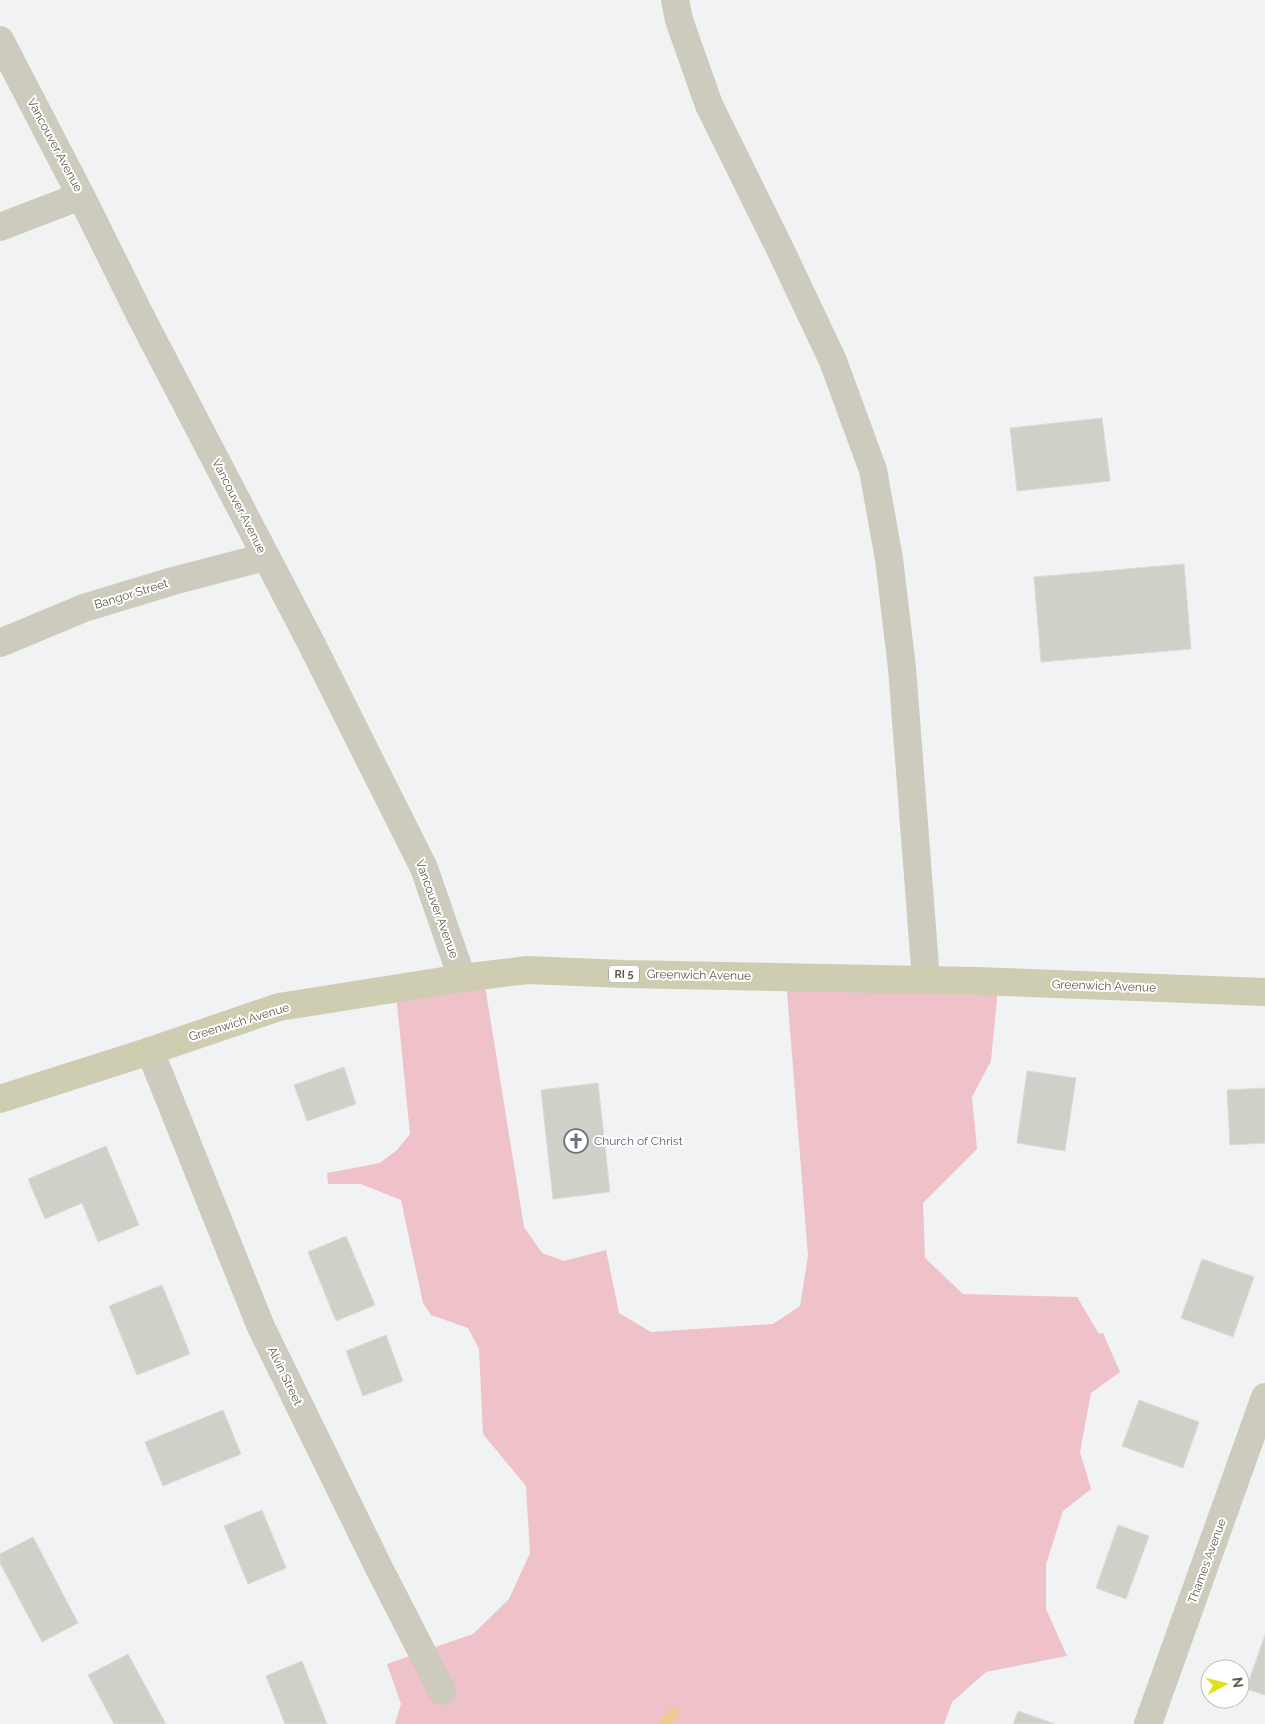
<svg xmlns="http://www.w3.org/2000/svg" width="1265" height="1724" font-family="Raleway,sans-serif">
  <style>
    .green { fill: #efc1c9 }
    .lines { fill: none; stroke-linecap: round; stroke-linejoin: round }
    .stream { stroke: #ebcb8f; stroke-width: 10 }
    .building { fill: #cfd0c8; stroke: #dbdcd5 }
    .minor { stroke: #cdcbbd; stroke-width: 28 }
    .major { stroke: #cfcdb1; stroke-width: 28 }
    .labels { text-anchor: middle; stroke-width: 4; stroke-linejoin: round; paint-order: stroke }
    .shield { fill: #fff; stroke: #8e8d80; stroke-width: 1 }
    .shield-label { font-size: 11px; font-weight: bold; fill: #5e5c49 }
    .street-label { font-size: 12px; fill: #5e5c49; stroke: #fff }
    .worship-label { font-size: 12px; fill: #5b616d; stroke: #fff; text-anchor: start }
  </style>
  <rect width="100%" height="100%" fill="#f1f2f3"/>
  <path class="green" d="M 786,979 L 998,987 L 991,1061 L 972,1097 L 977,1149 L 923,1203 L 925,1258 L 963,1294 L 1077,1297 L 1099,1334 L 1103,1333 L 1120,1372 L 1091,1393 L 1080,1452 L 1091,1489 L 1063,1511 L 1046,1564 L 1046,1609 L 1067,1656 L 986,1672 L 952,1702 L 944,1724 L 395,1724 L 401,1704 L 387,1664 L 473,1634 L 509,1599 L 530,1553 L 526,1486 L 483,1434 L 479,1349 L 468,1328 L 431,1315 L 423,1303 L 401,1200 L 361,1184 L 328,1184 L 327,1173 L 380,1163 L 397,1150 L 410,1134 L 396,994 L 484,980 L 524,1227 L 542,1253 L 564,1261 L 606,1250 L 619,1313 L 651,1332 L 773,1324 L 800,1306 L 808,1256 Z"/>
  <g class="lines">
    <path class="stream" d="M 664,1724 L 674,1712"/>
  </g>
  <path class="building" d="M 1102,418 L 1110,481 L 1017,491 L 1010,428 Z
    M 1184,564 L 1191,649 L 1041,662 L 1034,577 Z
    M 344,1067 L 356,1104 L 307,1121 L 294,1085 Z
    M 1027,1071 L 1076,1078 L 1065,1151 L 1017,1143 Z
    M 598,1083 L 610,1192 L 553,1199 L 541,1090 Z
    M 1265,1088 L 1265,1143 L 1230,1145 L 1227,1090 Z
    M 106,1146 L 139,1225 L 98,1242 L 82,1203 L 45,1219 L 28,1179 Z
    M 346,1236 L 375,1305 L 336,1321 L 308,1252 Z
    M 1202,1259 L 1254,1277 L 1233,1337 L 1181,1318 Z
    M 162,1285 L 190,1354 L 137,1375 L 109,1306 Z
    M 386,1335 L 403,1381 L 363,1396 L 346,1351 Z
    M 1139,1400 L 1199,1422 L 1183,1468 L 1122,1446 Z
    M 223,1410 L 241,1454 L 163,1486 L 145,1442 Z
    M 262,1510 L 286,1568 L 248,1584 L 224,1526 Z
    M 1118,1525 L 1149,1536 L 1126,1599 L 1096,1588 Z
    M 33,1537 L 78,1623 L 42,1642 L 0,1563 L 0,1554 Z
    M 1265,1635 L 1265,1695 L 1246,1689 Z
    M 128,1654 L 166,1724 L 114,1724 L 88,1675 Z
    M 302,1661 L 327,1724 L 285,1724 L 266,1676 Z
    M 1018,1711 L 1055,1724 L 1013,1724 Z"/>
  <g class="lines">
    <path class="minor" d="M 675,0 L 679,20 L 709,105 L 782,253 L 833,361 L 873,470 L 889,559 L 902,668 L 926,980
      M 0,40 L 81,196 L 141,317 L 308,637 L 424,868 L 462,978
      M 0,227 L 81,196
      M 0,643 L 84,608 L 173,581 L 265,557
      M 150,1051 L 261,1327 L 379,1568 L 442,1691
      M 1148,1724 L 1265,1397"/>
    <path class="major" d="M 0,1099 L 150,1051 L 279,1007 L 462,978 L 528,970 L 623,974 L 977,981 L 1265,992"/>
  </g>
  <defs>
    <g id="church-ring" transform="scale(1.25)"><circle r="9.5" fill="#fff" stroke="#6b7280" stroke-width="1.5"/><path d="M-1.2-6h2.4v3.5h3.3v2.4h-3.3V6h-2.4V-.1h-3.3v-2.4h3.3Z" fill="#6b7280"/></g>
  </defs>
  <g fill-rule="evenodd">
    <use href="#church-ring" x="576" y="1141"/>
  </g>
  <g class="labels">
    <rect class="shield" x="609" y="965.5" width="30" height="17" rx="4"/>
    <g class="shield-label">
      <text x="624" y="978">RI 5</text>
    </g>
    <g class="street-label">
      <text transform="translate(55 145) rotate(62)" y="4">Vancouver Avenue</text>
      <text transform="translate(239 506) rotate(63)" y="4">Vancouver Avenue</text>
      <text transform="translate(131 594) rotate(-17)" y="4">Bangor Street</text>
      <text transform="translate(437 909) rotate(70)" y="4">Vancouver Avenue</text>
      <text transform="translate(699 975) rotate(1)" y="4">Greenwich Avenue</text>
      <text transform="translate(1104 986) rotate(2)" y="4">Greenwich Avenue</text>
      <text transform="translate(239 1022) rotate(-17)" y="4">Greenwich Avenue</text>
      <text transform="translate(285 1376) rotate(64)" y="4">Alvin Street</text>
      <text transform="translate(1207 1561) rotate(-70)" y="4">Thames Avenue</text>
    </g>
    <g class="worship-label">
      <text x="594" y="1145">Church of Christ</text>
    </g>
  </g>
  <g transform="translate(1225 1684) rotate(83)"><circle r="24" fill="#ffffff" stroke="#bfbeb6"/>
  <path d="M0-4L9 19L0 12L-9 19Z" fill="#e0e11d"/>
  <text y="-8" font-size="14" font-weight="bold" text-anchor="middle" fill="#5e5c49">N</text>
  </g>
</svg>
